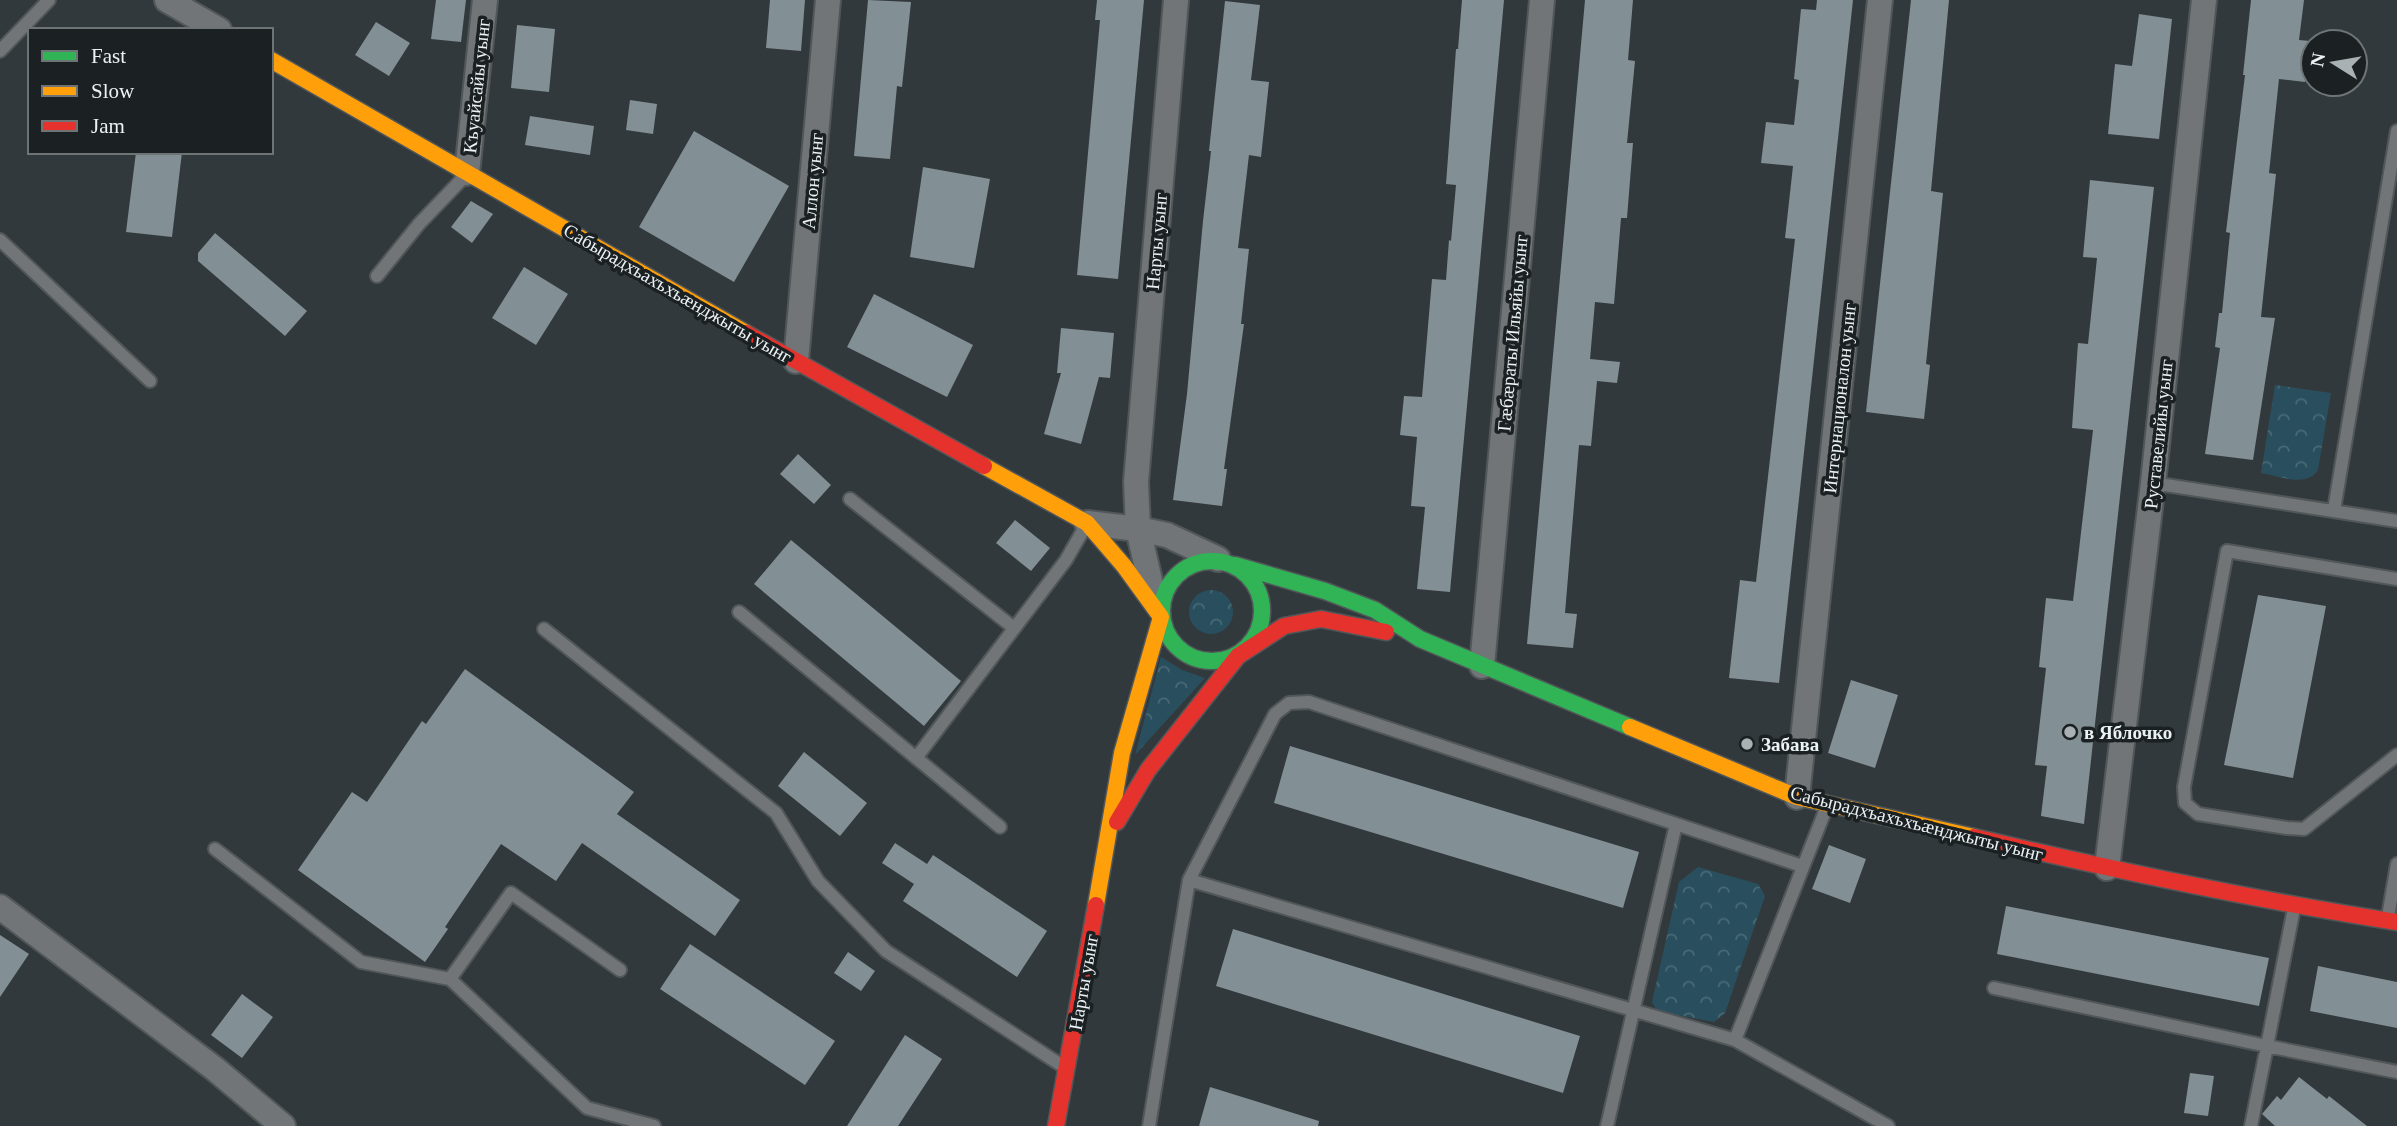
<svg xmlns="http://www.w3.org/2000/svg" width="2397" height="1126" font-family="'Times New Roman',serif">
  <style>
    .park { fill: url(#park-crowns) }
    .building { fill: #828f95 }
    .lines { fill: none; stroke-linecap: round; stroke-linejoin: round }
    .lane-casing { stroke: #515759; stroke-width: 16 }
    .street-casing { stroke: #515759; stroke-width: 28 }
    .fast-casing { stroke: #515759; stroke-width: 19 }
    .slow-casing { stroke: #515759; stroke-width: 19 }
    .jam-casing { stroke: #515759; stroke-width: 19 }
    .lane { stroke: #717578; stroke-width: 12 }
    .street { stroke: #717578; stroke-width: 24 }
    .fast { stroke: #30b455; stroke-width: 16 }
    .slow { stroke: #ff9f0a; stroke-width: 16 }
    .jam { stroke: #e5322d; stroke-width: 16 }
    .poi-dot { fill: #aab1b4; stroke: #1b2022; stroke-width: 2.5 }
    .labels { text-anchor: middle; stroke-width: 7; stroke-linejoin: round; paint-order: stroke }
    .street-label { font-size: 19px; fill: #ebf2f5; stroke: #1b2022 }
    .poi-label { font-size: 19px; font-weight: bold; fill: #ebf2f5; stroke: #1b2022; text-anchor: start }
  </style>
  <defs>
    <pattern id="park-crowns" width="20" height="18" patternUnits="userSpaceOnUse" patternTransform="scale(1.75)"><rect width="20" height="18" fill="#294f5e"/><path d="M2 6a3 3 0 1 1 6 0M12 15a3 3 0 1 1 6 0" fill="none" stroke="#486976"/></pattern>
  </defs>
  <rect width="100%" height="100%" fill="#32393c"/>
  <path class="park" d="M 2275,385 L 2331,393 L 2318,470 C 2307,488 2279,476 2261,473 Z
    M1189 612a22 22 0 1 1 44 0a22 22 0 1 1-44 0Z
    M 1161,657 L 1182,670 L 1205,678 L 1135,755 Z
    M 1698,867 L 1758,884 L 1765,896 L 1725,1013 L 1714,1022 L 1657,1011 L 1652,1002 L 1679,882 Z"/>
  <path class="building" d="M 436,0 L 466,0 L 461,42 L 431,39 Z
    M 770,0 L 805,0 L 801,51 L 766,48 Z
    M 868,0 L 911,2 L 902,87 L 897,86 L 890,159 L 854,156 Z
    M 1097,0 L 1144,0 L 1118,279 L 1077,275 L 1100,20 L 1095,20 Z
    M 1462,0 L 1504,0 L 1450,592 L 1417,589 L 1425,507 L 1411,506 L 1417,437 L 1400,435 L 1404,396 L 1422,397 L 1432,279 L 1446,280 L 1449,240 L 1451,241 L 1456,185 L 1446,184 L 1456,49 L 1458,49 Z
    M 1585,0 L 1633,0 L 1628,60 L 1635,61 L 1627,143 L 1633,143 L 1627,218 L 1621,218 L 1614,304 L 1595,302 L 1590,359 L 1620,362 L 1617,383 L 1597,381 L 1591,446 L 1579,445 L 1565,613 L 1577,614 L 1573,648 L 1527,644 Z
    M 1817,0 L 1853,0 L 1779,683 L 1729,678 L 1740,580 L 1756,582 L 1795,239 L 1785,238 L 1793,166 L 1761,163 L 1766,122 L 1794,125 L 1799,80 L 1794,79 L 1801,9 L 1816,10 Z
    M 1911,0 L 1949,0 L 1931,191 L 1943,193 L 1926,364 L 1930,365 L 1924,419 L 1866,412 Z
    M 2251,0 L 2304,0 L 2299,40 L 2310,41 L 2305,82 L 2279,79 L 2269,173 L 2276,174 L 2261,317 L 2275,318 L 2253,460 L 2205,454 L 2220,348 L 2215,347 L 2219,313 L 2222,313 L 2230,233 L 2226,232 L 2245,75 L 2243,75 Z
    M 1225,1 L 1260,5 L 1251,80 L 1269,82 L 1261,157 L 1249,155 L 1238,248 L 1249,249 L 1241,324 L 1244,324 L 1224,469 L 1227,469 L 1222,506 L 1173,500 L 1187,394 L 1203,221 L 1211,151 L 1209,151 Z
    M 2139,14 L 2172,19 L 2159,139 L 2108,134 L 2115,64 L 2132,66 Z
    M 376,22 L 410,43 L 389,76 L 355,55 Z
    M 517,25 L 555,29 L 549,92 L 511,88 Z
    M 630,100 L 657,104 L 653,134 L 626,130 Z
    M 530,116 L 594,126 L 590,155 L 525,145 Z
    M 694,131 L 789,186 L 734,282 L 639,227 Z
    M 136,152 L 182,152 L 172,237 L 126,232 Z
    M 923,167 L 990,179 L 974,268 L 910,257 Z
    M 2090,180 L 2154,187 L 2084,824 L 2041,816 L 2047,766 L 2035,765 L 2046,668 L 2039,667 L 2046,598 L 2073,601 L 2093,430 L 2072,428 L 2078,343 L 2088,344 L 2097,258 L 2083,257 Z
    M 471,201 L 493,214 L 472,243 L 451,227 Z
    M 215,233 L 307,311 L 285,336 L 198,261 L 198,253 Z
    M 524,267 L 568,294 L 536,345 L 492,318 Z
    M 874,294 L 973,345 L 947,397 L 847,347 Z
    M 1061,328 L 1114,333 L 1110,378 L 1099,377 L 1081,444 L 1044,434 L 1061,373 L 1057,373 Z
    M 798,454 L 831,485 L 814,504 L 780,474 Z
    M 1015,520 L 1050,548 L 1031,571 L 996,543 Z
    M 791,540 L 961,681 L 924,726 L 754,584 Z
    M 2258,595 L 2326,606 L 2293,778 L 2224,765 Z
    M 465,669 L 634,792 L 617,814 L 740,900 L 715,936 L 582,843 L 556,881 L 501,844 L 445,927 L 448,929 L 425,962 L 298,870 L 352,792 L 367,802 L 422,721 L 426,724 Z
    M 1851,680 L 1898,695 L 1875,768 L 1828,753 Z
    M 1290,746 L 1639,852 L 1623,908 L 1274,803 Z
    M 804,752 L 867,803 L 840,836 L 778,786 Z
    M 895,843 L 927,864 L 933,855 L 1047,931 L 1017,977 L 903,901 L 914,884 L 882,863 Z
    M 1829,845 L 1866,859 L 1850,903 L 1812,889 Z
    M 2006,906 L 2269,958 L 2259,1006 L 1997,954 Z
    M 1233,929 L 1580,1036 L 1563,1093 L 1216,986 Z
    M 0,935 L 29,954 L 0,997 Z
    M 690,944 L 835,1041 L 805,1085 L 660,989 Z
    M 848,952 L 875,971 L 861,991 L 834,973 Z
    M 2318,966 L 2397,982 L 2397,1028 L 2310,1011 Z
    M 242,994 L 273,1017 L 242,1058 L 211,1035 Z
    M 905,1035 L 942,1059 L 898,1126 L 847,1126 Z
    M 2190,1073 L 2214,1076 L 2208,1116 L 2184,1113 Z
    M 2299,1077 L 2327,1099 L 2329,1096 L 2367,1126 L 2275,1126 L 2262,1114 L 2277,1096 L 2281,1100 Z
    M 1210,1087 L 1319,1121 L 1318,1126 L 1199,1126 Z"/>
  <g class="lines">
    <g class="lane-casing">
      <path id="lane" d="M 0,51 L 49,0
        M 0,240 L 150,381
        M 377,276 L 419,224 L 465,176
        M 2153,483 L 2397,521
        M 850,499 L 1014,628
        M 2334,510 L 2397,131
        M 2397,579 L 2227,551 L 2184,787 L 2185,803 L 2198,814 L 2287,828 L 2304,829 L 2397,755
        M 739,612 L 1000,827
        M 544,629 L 776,813 L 818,881 L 886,951 L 1064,1067
        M 916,758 L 1066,560 L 1085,527
        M 215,849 L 361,962 L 450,979
        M 1189,880 L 1735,1040 L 1888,1126
        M 2294,908 L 2267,1046 L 2397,1072
        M 2388,917 L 2397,864
        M 620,970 L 511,893 L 450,979 L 587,1108 L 654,1126
        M 1994,988 L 2267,1046 L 2251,1126
        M 1735,1040 L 1827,806
        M 1149,1126 L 1189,880 L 1275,714 L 1289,703 L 1309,702 L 1802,866
        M 1607,1126 L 1676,824"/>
    </g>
    <g class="street-casing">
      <path id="street" d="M 167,0 L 219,30
        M 467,173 L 485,0
        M 796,361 L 828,0
        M 1087,523 L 1138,529 L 1167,535 L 1218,559
        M 1154,598 L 1138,529 L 1136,482 L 1176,0
        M 1482,666 L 1542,0
        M 1797,797 L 1880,0
        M 2107,868 L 2153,483 L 2204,0
        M 0,907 L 215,1069 L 283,1126"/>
    </g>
    <g class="fast-casing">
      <path id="fast" d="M1162 611a50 50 0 1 1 100 0a50 50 0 1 1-100 0Z
        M 1235,565 L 1325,591 L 1375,610 L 1420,639 L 1630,727"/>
    </g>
    <g class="slow-casing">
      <path id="slow" d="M 271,60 L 746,333
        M 984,466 L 1087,523 L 1124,566 L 1161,617 L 1122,753 L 1096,905
        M 1630,727 L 1797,797 L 1974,837"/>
    </g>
    <g class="jam-casing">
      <path id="jam" d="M 746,333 L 984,466
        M 1117,822 L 1148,770 L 1238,656 L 1284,626 L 1321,619 L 1386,632
        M 1974,837 C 2114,870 2255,900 2397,922
        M 1056,1126 L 1096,905"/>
    </g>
    <use href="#lane" class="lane"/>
    <use href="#street" class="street"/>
    <use href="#fast" class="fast"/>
    <use href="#slow" class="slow"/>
    <use href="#jam" class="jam"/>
  </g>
  <g class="poi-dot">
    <circle cx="2070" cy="732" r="7"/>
    <circle cx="1747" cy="744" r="7"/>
  </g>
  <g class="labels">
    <g class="street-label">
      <text transform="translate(476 86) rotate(-84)" y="7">Къуайсайы уынг</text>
      <text transform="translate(812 181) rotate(-85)" y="7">Аллон уынг</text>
      <text transform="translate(1156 241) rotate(-85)" y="7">Нарты уынг</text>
      <text transform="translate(678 293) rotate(30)" y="7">Сабырадхъахъхъæнджыты уынг</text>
      <text transform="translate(1512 333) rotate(-85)" y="7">Гæбæраты Ильяйы уынг</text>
      <text transform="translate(1839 398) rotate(-84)" y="7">Интернационалон уынг</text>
      <text transform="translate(2158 434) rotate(-84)" y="7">Руставелийы уынг</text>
      <text transform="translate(1917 823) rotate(14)" y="7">Сабырадхъахъхъæнджыты уынг</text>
      <text transform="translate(1083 982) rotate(-80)" y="7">Нарты уынг</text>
    </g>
    <g class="poi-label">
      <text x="2084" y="739">в Яблочко</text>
      <text x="1761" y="751">Забава</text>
    </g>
  </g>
  <rect x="28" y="28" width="245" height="126" fill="#1b2022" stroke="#6e7476" stroke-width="2"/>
  <rect x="42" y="51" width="35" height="10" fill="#30b455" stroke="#6e7476" stroke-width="2"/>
  <text x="91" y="63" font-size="21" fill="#ebf2f5">Fast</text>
  <rect x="42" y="86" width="35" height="10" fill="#ff9f0a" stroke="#6e7476" stroke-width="2"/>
  <text x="91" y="98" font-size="21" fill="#ebf2f5">Slow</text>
  <rect x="42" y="121" width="35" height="10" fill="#e5322d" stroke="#6e7476" stroke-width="2"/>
  <text x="91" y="133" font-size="21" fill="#ebf2f5">Jam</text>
  <g transform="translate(2334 63) rotate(281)"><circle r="33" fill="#1b2022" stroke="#6e7476" stroke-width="2"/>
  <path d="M0-5L12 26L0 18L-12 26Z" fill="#aab1b4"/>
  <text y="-10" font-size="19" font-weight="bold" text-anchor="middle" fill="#ebf2f5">N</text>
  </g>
</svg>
